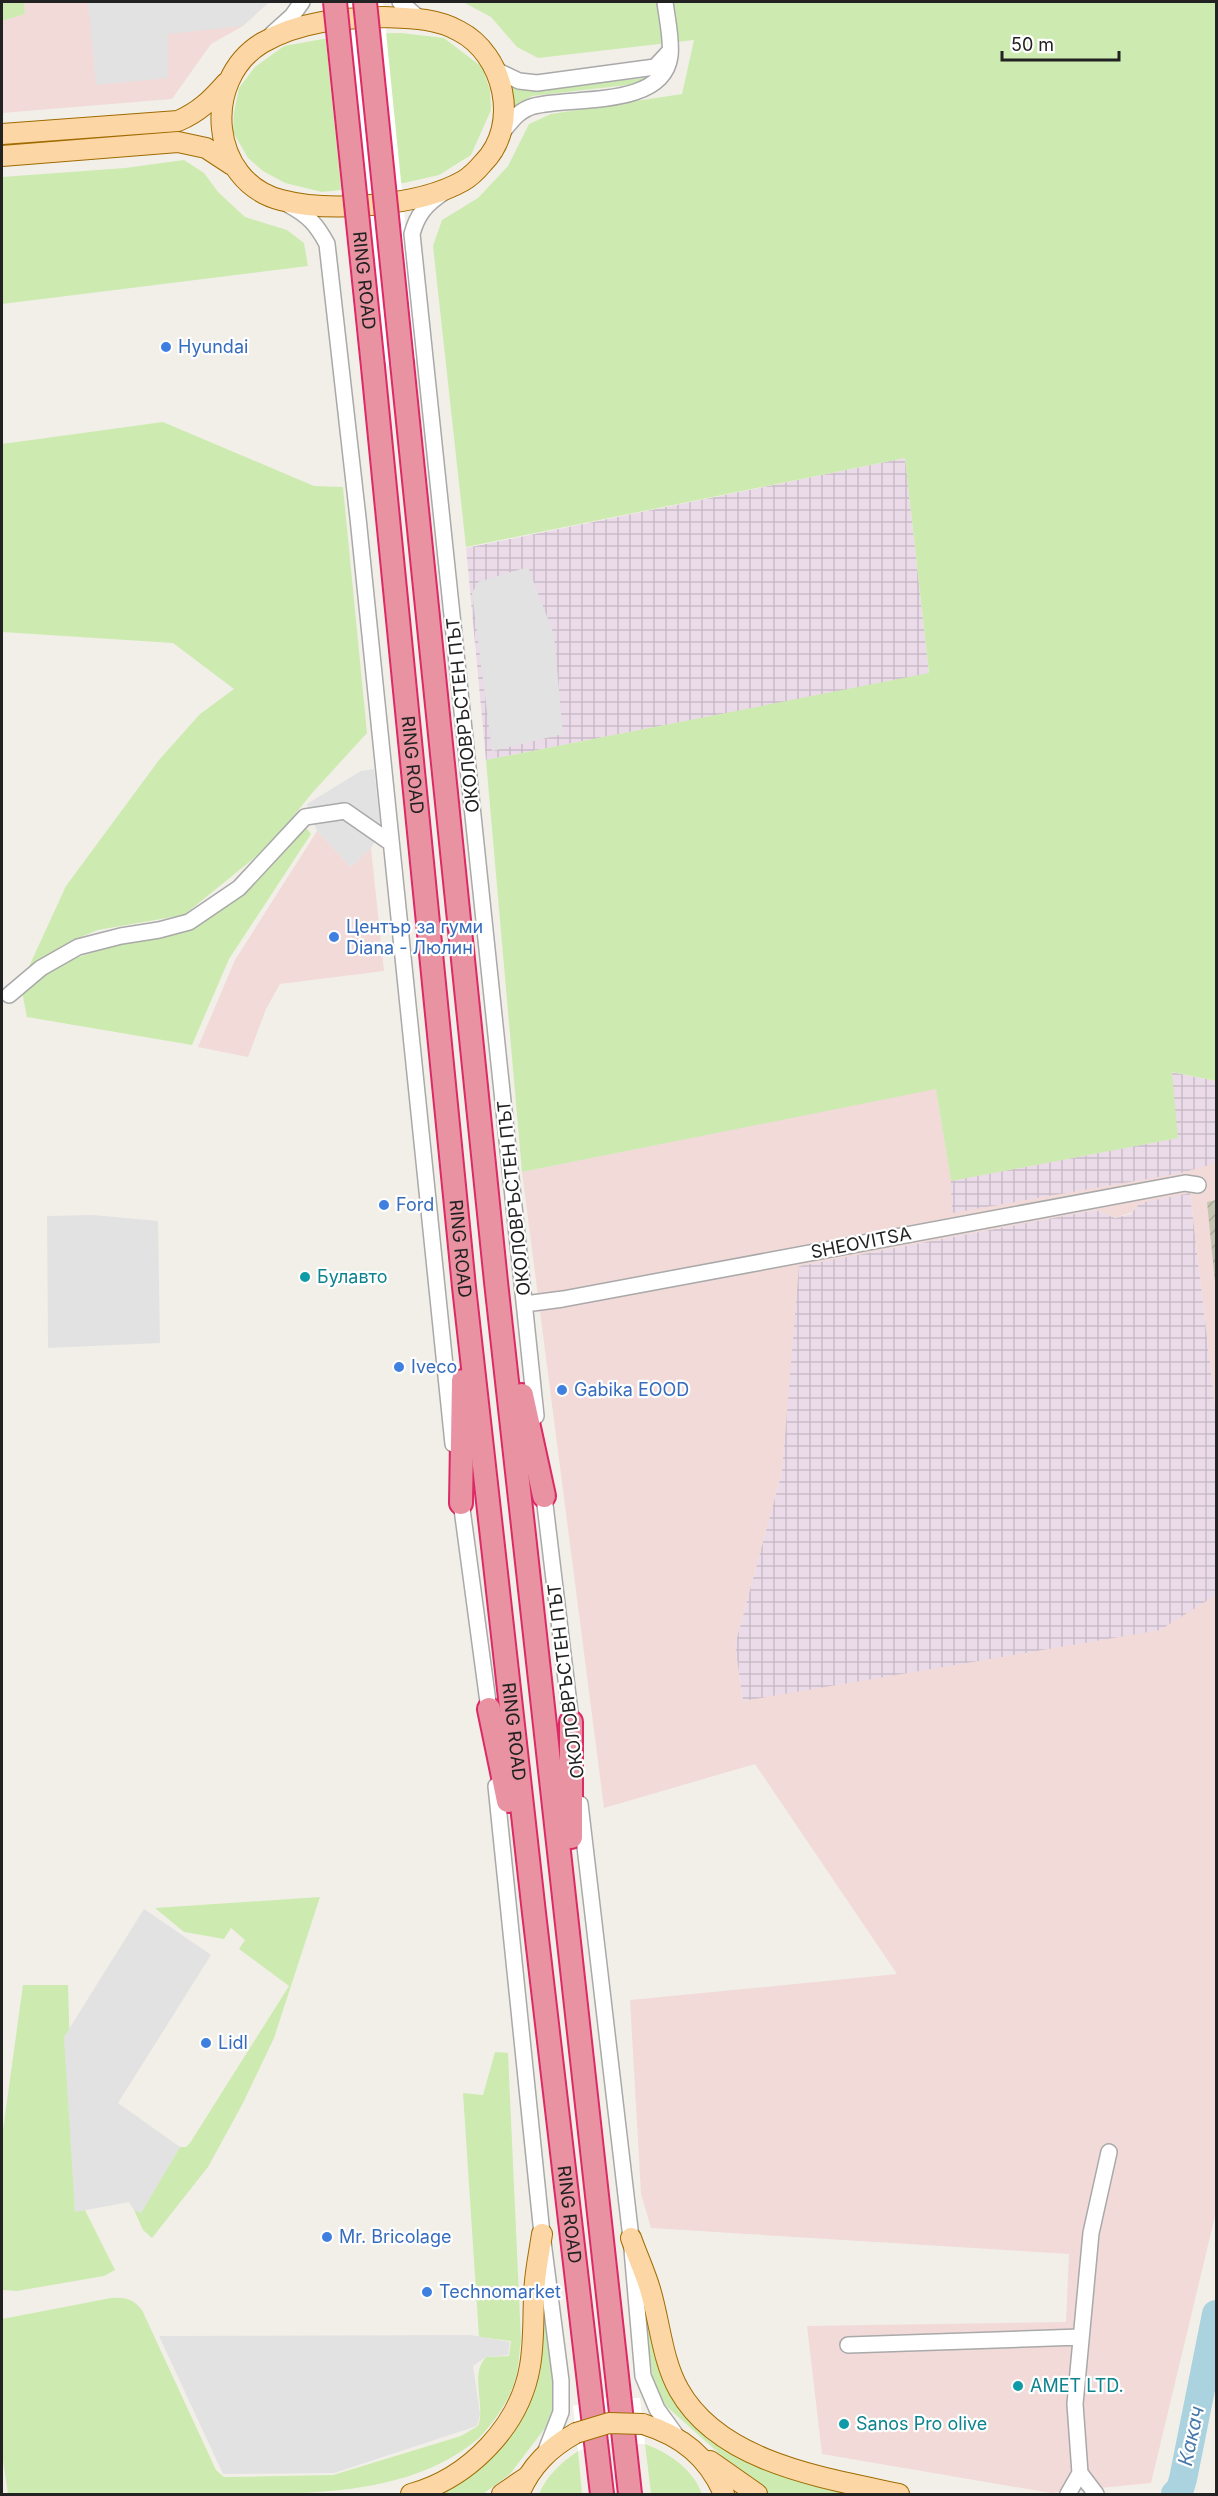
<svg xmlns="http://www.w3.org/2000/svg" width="1218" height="2496" font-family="Inter,sans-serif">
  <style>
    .commercial { fill: #f2dad9 }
    .industrial { fill: url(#industrial-grid) }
    .construction { fill: url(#construction-furrows) }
    .grass { fill: #cdebb0 }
    .parking { fill: #e2e2e2 }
    .pier { fill: #fff }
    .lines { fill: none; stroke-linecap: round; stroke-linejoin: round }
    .river { stroke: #aad3df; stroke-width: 28 }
    .minor-casing { stroke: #a9a9a9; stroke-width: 18 }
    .major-casing { stroke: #a06b00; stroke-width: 22 }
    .highway-casing { stroke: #dc2a67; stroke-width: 26 }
    .minor { stroke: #fff; stroke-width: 15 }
    .major { stroke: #fcd6a4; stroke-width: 20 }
    .highway { stroke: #e892a2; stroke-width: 22 }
    .major-bridge-casing { stroke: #a06b00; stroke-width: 22; stroke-linecap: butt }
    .highway-bridge-casing { stroke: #dc2a67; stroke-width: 26; stroke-linecap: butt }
    .major-bridge { stroke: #fcd6a4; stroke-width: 20 }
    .highway-bridge { stroke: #e892a2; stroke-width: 22 }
    .shop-dot { fill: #3f7fe0; stroke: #fff; stroke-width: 2 }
    .culture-dot { fill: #0f9aa8; stroke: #fff; stroke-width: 2 }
    .labels { text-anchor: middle; stroke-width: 4.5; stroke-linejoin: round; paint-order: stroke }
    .street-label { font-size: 18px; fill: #222; stroke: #fff }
    .shop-label { font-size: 18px; fill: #366cbe; stroke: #fff; text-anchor: start }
    .culture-label { font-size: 18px; fill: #0d838f; stroke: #fff; text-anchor: start }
    .water-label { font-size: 20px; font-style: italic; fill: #4a7aab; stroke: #fff }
  </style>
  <defs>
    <pattern id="industrial-grid" width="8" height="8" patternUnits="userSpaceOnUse" patternTransform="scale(1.5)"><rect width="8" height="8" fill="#ebdbe8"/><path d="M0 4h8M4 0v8" fill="none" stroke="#c9bcc7"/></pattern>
    <pattern id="construction-furrows" width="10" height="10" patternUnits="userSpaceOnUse" patternTransform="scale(1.5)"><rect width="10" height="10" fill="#c7c7b4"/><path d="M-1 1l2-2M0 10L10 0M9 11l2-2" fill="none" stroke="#abab9a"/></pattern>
  </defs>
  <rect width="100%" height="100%" fill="#f2efe9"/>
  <path class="commercial" d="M 24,2 L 269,2 L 243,26 L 211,44 L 172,99 L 2,113 L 2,21 L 25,14 Z
    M 317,831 L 351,867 L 371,848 L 384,971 L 280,984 L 266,1009 L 248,1057 L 198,1047 L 235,960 Z
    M 1216,1081 L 1216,1414 L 1190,1193 L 1115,1218 L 1096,1210 L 800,1266 L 782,1472 L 735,1645 L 743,1701 L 1192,1609 L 1216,1595 L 1216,2212 L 1151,2483 L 1051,2493 L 822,2454 L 807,2326 L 1066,2322 L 1069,2254 L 651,2228 L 641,2194 L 630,2000 L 897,1974 L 755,1764 L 604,1808 L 522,1172 L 936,1088 L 951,1180 L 1177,1138 Z"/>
  <path class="industrial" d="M 905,458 L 929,674 L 486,760 L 466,548 Z
    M 1171,1072 L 1216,1081 L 1216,1163 L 1181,1173 L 952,1213 L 951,1181 L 1177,1138 Z
    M 1190,1193 L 1216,1414 L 1216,1595 L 1160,1630 L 743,1701 L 735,1645 L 782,1472 L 799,1266 L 1096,1210 L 1115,1218 L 1131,1214 L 1140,1203 Z"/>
  <path class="construction" d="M 1216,1200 L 1216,1292 L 1207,1202 Z"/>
  <path class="grass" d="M 2,2 L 24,2 L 25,14 L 2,21 Z
    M 463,2 L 1216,2 L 1216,1081 L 1172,1072 L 1178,1138 L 951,1181 L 936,1089 L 522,1172 L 486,760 L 929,673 L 905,458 L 466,547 L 433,246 L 442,220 L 478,198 L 508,166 L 529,124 L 551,114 L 682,94 L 694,40 L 538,58 L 517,47 L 491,17 Z
    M 401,33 L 444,38 L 482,67 L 490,90 L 491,110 L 471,155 L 439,175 L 404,183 L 322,192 L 285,183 L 263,171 L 248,158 L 233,132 L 234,112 L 239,88 L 255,67 L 284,46 L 350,34 Z
    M 644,78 L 646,79 L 636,84 L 532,96 L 510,109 L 508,82 L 538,89 Z
    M 184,160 L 204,173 L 218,192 L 245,217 L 287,230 L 304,243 L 308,266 L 2,304 L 2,177 L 125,168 Z
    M 163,422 L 314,486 L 343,487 L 367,733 L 313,792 L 269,846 L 184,915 L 98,930 L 71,941 L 26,973 L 66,886 L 159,760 L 200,714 L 234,689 L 173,643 L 2,632 L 2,444 Z
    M 307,829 L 311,834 L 229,959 L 192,1045 L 27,1017 L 22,992 L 61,963 L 114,945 L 192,929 L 237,900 L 300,832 Z
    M 320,1897 L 274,2038 L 243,2103 L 208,2167 L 152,2238 L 143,2230 L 134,2210 L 141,2212 L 180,2147 L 186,2147 L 190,2143 L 289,1986 L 239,1949 L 245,1940 L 231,1928 L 224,1939 L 184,1932 L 155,1908 Z
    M 23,1985 L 68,1985 L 75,2211 L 85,2210 L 115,2270 L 104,2276 L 17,2291 L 2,2290 L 2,2137 Z
    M 495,2052 L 508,2053 L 521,2340 C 519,2353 519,2368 515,2380 C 509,2401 494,2422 479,2438 C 411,2496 310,2494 222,2494 C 150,2494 79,2495 8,2494 L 2,2453 L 2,2319 L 111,2298 C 126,2297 133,2299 142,2310 L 216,2470 L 224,2477 L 333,2475 L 461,2436 L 478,2426 C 486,2405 469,2375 486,2357 L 509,2356 L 511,2341 L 479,2337 L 463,2093 L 483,2095 Z
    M 545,2297 L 556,2387 L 555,2415 L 510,2474 L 483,2494 L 429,2494 L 511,2429 L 539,2299 Z
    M 642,2299 L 691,2419 L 708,2437 L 733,2454 L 758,2464 L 867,2494 L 770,2494 L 760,2490 L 666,2406 L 654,2386 Z
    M 645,2444 C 669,2453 693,2469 702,2494 L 651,2494 Z
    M 578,2451 L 582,2494 L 539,2494 C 547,2475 561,2463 578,2451 Z"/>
  <path class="parking" d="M 88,2 L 269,2 L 243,26 L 168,34 L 168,78 L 96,85 Z
    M 528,567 L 554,635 L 563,734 L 492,751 L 472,593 L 478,582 Z
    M 374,769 L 381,829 L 371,848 L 351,867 L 317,831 L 307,804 L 361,771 Z
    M 93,1215 L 158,1221 L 160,1343 L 48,1348 L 47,1216 Z
    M 144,1909 L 211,1955 L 118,2103 L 180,2147 L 141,2213 L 134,2210 L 129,2202 L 75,2212 L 64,2037 Z
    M 470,2335 L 510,2342 L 508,2355 L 486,2357 L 473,2366 L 480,2414 L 477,2426 L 334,2473 L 223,2474 L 159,2336 Z"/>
  <path class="pier" d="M 322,2 L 383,2 L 419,361 L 360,369 Z
    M 605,2398 L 640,2398 L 645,2444 L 597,2443 L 578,2451 L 573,2406 Z"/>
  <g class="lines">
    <path class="river" d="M 1175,2494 L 1180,2489 L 1183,2479 L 1216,2314"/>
    <g class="minor-casing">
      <path id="minor" d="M 400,2 L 420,19
        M 272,34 L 292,16 L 302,2
        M 496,70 L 519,81 L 537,83 L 655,67 L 669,52
        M 500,135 C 510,123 518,110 534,106 C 571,96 663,109 670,56 C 672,39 667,19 665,2
        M 443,193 C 426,204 417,215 412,234 L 536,1416
        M 289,205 C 308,215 317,225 327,244 L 358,518 L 453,1444
        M 9,995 L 41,968 L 78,947 L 121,936 L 159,930 L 189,922 L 239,888 L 305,817 L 345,811 L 391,843
        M 525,1304 L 563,1299 L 1185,1183 L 1198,1185
        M 543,1488 L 572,1729
        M 460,1494 L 490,1717
        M 496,1786 L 542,2234 L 561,2381 L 561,2412 L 545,2453
        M 580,1804 L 631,2238 L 643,2376 L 657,2409 L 678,2438
        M 848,2345 L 1080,2337
        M 1068,2494 L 1080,2473
        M 1096,2494 L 1080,2473 L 1075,2404 L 1091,2233 L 1109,2152"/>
    </g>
    <g class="major-casing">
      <path id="major" d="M 384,17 C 410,18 436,18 459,31 C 504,54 521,125 483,163 C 478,169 470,177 463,181 C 419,206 330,213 281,200 C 210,182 201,80 262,43 C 300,21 342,18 384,17 Z
        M 2,134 L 178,121 C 199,112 211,100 226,83
        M 2,156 L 178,142 L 206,148 L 232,165
        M 631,2238 C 637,2255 645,2272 650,2289 C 660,2322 662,2360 679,2390 C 720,2463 825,2478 899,2494
        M 643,2424 C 682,2436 708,2457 724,2494
        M 710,2461 L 757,2494
        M 411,2494 C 469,2478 520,2426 530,2366 C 534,2343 533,2321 534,2297 C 534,2276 539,2255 542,2234
        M 502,2494 L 527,2477
        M 519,2494 C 531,2466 549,2448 576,2433"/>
    </g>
    <g class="highway-casing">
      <g id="highway">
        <path d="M 402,363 L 496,1282 L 630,2494"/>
        <path id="s1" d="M 373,367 L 464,1287 L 534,1913 L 602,2494"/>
        <path d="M 522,1395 L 544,1496"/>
        <path d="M 461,1503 L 463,1381"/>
        <path d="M 489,1709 L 508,1801"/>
        <path d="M 571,1722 L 571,1837"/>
      </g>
    </g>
    <use href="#minor" class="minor"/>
    <use href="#major" class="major"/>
    <use href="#highway" class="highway"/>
    <g class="major-bridge-casing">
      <path id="major-bridge" d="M 576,2433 L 609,2423 L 643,2424"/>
    </g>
    <g class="highway-bridge-casing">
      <g id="highway-bridge">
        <path id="s2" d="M 335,2 L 373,367"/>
        <path d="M 365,2 L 402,363"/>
      </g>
    </g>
    <use href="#major-bridge" class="major-bridge"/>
    <use href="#highway-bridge" class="highway-bridge"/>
  </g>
  <g class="shop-dot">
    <circle cx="166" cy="347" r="6"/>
    <circle cx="334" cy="937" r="6"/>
    <circle cx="384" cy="1205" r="6"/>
    <circle cx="399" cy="1367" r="6"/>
    <circle cx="562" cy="1390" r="6"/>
    <circle cx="206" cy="2043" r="6"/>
    <circle cx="327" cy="2237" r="6"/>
    <circle cx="427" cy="2292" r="6"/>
  </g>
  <g class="culture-dot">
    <circle cx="305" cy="1277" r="6"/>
    <circle cx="1018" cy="2386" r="6"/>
    <circle cx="844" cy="2424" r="6"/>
  </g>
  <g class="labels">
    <g class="street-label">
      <text dy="6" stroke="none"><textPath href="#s2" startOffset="280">RING ROAD</textPath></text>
      <text transform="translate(463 715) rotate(-96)" y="6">ОКОЛОВРЪСТЕН ПЪТ</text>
      <text dy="6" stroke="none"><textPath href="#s1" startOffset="400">RING ROAD</textPath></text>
      <text transform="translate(514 1198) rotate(-96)" y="6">ОКОЛОВРЪСТЕН ПЪТ</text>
      <text transform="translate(861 1243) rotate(-11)" y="6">SHEOVITSA</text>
      <text dy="6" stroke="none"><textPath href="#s1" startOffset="886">RING ROAD</textPath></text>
      <text transform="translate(566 1681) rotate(-97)" y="6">ОКОЛОВРЪСТЕН ПЪТ</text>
      <text dy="6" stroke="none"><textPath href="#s1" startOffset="1372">RING ROAD</textPath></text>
      <text dy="6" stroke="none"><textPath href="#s1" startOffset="1858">RING ROAD</textPath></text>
    </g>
    <g class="shop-label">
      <text x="178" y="353">Hyundai</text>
      <text x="346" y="933">Център за гуми<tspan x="346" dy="21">Diana - Люлин</tspan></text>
      <text x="396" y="1211">Ford</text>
      <text x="411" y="1373">Iveco</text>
      <text x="574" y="1396">Gabika EOOD</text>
      <text x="218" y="2049">Lidl</text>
      <text x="339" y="2243">Mr. Bricolage</text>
      <text x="439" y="2298">Technomarket</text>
    </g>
    <g class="culture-label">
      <text x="317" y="1283">Булавто</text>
      <text x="1030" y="2392">AMET LTD.</text>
      <text x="856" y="2430">Sanos Pro olive</text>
    </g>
    <g class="water-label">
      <text transform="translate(1191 2436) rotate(-78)" y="7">Какач</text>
    </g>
  </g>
  <rect width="1218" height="2496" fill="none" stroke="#222222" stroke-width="6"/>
  <path d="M1002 51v9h117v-9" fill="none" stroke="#222222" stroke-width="3"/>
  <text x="1011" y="51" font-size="18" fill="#222222" stroke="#ffffff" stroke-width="4.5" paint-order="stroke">50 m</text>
</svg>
